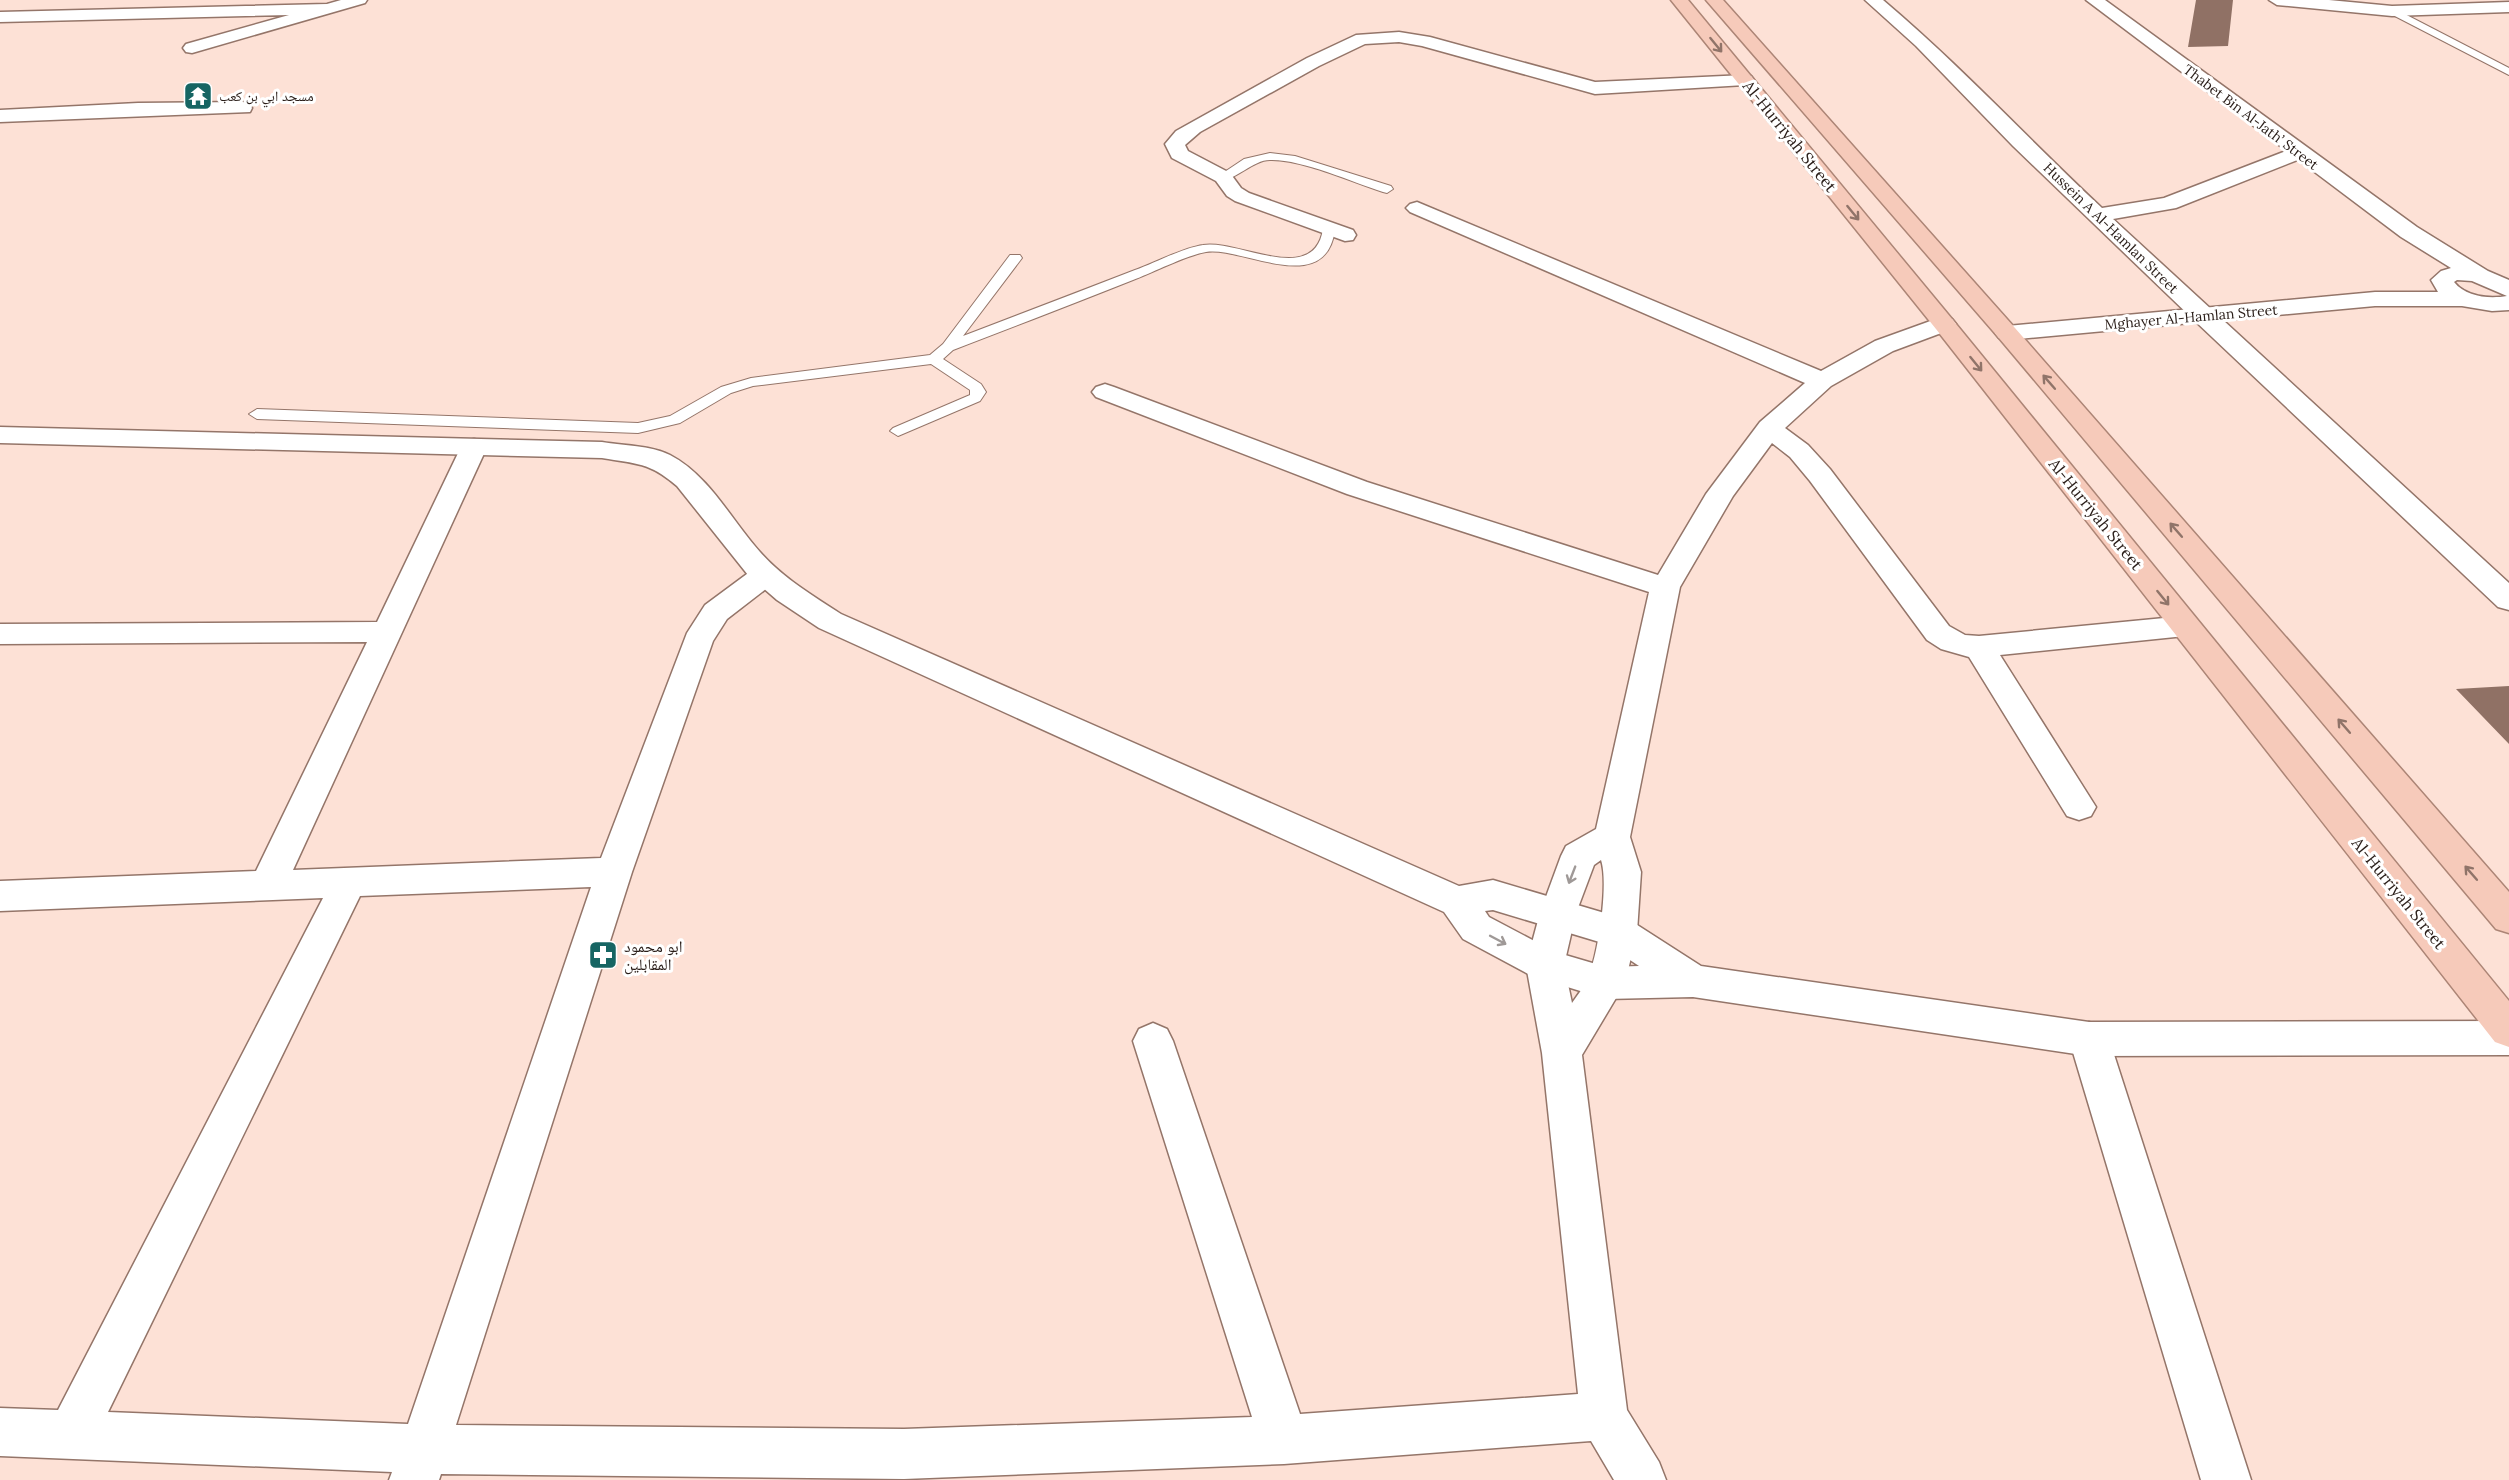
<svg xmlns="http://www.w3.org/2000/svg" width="2509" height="1480" font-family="Lora,'Noto Naskh Arabic',serif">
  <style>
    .building { fill: #907165 }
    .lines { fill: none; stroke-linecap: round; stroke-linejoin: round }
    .service-casing { stroke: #947569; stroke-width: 2 }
    .minor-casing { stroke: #947569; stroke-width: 3 }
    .tertiary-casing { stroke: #947569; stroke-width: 3 }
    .trunk-casing { stroke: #ac8576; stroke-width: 3 }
    .service { fill: #fff; fill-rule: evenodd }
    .minor { fill: #fff; fill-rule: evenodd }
    .tertiary { fill: #fff; fill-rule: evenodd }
    .trunk { fill: #f6caba; fill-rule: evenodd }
    .oneway { stroke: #907469 }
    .oneway2 { stroke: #9f9997 }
    .labels { text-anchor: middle; stroke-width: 6; stroke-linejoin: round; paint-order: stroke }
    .far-poi-label { font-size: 14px; fill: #291d18; stroke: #fff; text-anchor: start }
    .far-street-label { font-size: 14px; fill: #291d18; stroke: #fff }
    .street-label { font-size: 16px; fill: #291d18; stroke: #fff }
    .poi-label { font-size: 16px; fill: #291d18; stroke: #fff; text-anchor: start }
  </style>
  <rect width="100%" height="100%" fill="#fde1d6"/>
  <path class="building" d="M 2196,0 L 2233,0 L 2228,46 L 2188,47 Z
    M 2509,686 L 2509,744 L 2456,689 Z"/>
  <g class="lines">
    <g class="service-casing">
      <path id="service" d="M 2389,9 L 2395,9 L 2509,68 L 2509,75 L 2389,13 Z
        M 1270,153 L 1295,156 L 1391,186 L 1393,189 L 1387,193 L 1383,192 C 1352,182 1301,159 1270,160 C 1252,160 1233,183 1219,180 L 1217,177 L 1244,159 Z
        M 1329,225 L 1335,229 C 1326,299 1242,246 1206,252 C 1187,255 1152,273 1133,280 C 1073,304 1013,327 953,350 L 943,359 L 981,384 L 986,392 L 980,401 L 898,436 L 890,431 L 893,428 L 970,395 L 970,390 L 931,364 L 753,386 L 731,393 L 680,423 L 638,433 L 257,419 L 249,414 L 257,409 L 638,423 L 670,416 L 721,387 L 751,378 L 930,355 L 943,344 L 1010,255 L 1020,255 L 1022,258 L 963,336 C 1021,314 1078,292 1135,270 C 1155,263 1182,248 1203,245 C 1238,239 1314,287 1323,229 Z"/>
    </g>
    <g class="minor-casing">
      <path id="minor" d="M 341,0 L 367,0 L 365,3 L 192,53 L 186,52 L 183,48 L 186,44 L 289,15 L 0,22 L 0,12 L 327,4 Z
        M 1865,0 L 1883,0 C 1960,65 2028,139 2102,208 L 2164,198 L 2291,149 L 2305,149 L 2308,153 L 2305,157 L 2176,208 L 2113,219 L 2509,583 L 2509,610 L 2498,607 L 2195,321 L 2013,146 L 1916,46 Z
        M 2269,0 L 2329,0 L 2392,6 L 2509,2 L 2509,12 L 2392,16 L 2277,5 Z
        M 1399,32 L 1430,37 L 1595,82 L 1745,75 L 1751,76 L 1754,80 L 1751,84 L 1745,85 L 1595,94 L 1422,46 L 1399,42 L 1365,44 L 1319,66 L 1200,132 L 1185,145 L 1188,151 L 1230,173 L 1241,188 L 1249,193 L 1353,230 L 1356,235 L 1353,240 L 1345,241 L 1235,201 L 1227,196 L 1216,181 L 1172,158 L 1165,144 L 1176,131 L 1307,58 L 1356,35 Z
        M 243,102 L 250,104 L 252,108 L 250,112 L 0,122 L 0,110 L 138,103 Z
        M 1417,202 L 1821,371 L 1875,341 L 1936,319 L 1944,317 L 1952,319 L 1956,324 L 1952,329 L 1893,351 L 1831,386 L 1785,428 L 1808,445 L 1830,469 L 1949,626 L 1965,635 L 1979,636 L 2185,616 L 2196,619 L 2200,626 L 2196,633 L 2185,636 L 2000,655 L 2096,807 L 2091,816 L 2079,820 L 2067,816 L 1969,657 L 1941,649 L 1927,640 L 1810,481 L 1790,457 L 1772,443 L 1733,496 L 1680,587 L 1630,837 L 1641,872 L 1637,932 L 1625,983 L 1582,1055 L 1627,1410 L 1659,1462 L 1666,1480 L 1614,1480 L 1591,1441 L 1284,1464 L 904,1479 L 441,1474 L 439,1480 L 389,1480 L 392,1472 L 0,1456 L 0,1408 L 58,1410 L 323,898 L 0,911 L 0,881 L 256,871 L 367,642 L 0,644 L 0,624 L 377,622 L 461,447 L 465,441 L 474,439 L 483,441 L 487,447 L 293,870 L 601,858 L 687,633 L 705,605 L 755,568 L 765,565 L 775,568 L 780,575 L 775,582 L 727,619 L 713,641 L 632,872 L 456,1425 L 904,1429 L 1252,1417 L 1133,1041 L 1139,1029 L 1153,1023 L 1167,1029 L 1173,1041 L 1300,1414 L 1578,1394 L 1542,1053 L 1526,965 L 1540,913 L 1561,856 L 1566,846 L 1596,829 L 1649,592 L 1347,494 L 1096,397 L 1092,392 L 1096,387 L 1105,384 L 1114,387 L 1367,482 L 1658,575 L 1706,494 L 1760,422 L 1805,383 L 1410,212 L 1406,208 L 1410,204 ZM 1601,860 C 1609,884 1598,957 1587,980 C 1583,988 1577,996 1572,1003 L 1564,965 L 1576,913 L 1594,865 ZM 591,887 L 408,1424 L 108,1412 L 360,896 Z
        M 2089,1022 L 2103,1027 L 2109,1039 L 2251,1480 L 2201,1480 L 2069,1039 L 2075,1027 Z"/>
    </g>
    <g class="tertiary-casing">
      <path id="tertiary" d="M 2086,0 L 2105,0 L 2417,227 L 2488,271 L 2509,280 L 2509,310 L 2492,311 L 2462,306 L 2375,306 L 2007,340 L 1999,338 L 1995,333 L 1999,328 L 2007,326 L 2375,292 L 2438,292 L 2431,280 L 2441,271 L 2451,268 L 2401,237 ZM 2457,280 L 2472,281 L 2507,296 C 2489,299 2466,297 2454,282 Z
        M 0,427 L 602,442 C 624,446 650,445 670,455 C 710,476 731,520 760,552 C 783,578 812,595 841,614 L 1459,886 L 1493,880 L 1618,917 L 1631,921 L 1701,966 L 2089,1022 L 2509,1021 L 2509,1055 L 2089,1056 L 1693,997 L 1606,999 L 1532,976 L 1463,939 L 1444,912 L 819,628 L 777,600 L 748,575 L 677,486 C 649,462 637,464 602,458 L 0,443 ZM 1493,910 L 1606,944 L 1639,966 L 1606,967 L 1555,952 L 1489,917 L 1485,911 Z"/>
    </g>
    <g class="trunk-casing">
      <path id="trunk" d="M 1671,0 L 1688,0 L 1952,319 L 2509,1001 L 2509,1047 L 2495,1042 L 1936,329 Z
        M 1706,0 L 1723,0 L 2015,328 L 2509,892 L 2509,933 L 2496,929 L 1999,338 Z"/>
    </g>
    <use href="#service" class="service"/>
    <use href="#minor" class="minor"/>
    <use href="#tertiary" class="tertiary"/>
    <use href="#trunk" class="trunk"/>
  </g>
  <defs><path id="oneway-shaft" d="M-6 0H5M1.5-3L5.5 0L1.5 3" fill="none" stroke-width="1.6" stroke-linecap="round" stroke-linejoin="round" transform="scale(1.5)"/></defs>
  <g class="oneway">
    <use href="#oneway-shaft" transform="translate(1716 45) rotate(51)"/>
    <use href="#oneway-shaft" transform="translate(1853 213) rotate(51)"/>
    <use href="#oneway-shaft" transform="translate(1976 364) rotate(51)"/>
    <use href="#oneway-shaft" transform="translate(2049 382) rotate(-131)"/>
    <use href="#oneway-shaft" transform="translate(2176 530) rotate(-131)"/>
    <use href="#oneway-shaft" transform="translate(2163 598) rotate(51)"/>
    <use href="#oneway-shaft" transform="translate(2344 726) rotate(-131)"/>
    <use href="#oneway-shaft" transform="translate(2471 873) rotate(-131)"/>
  </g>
  <g class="oneway2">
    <use href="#oneway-shaft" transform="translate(1572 875) rotate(111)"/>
    <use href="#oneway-shaft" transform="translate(1498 940) rotate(28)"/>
  </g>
  <defs>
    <g id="temple-square" transform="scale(1.5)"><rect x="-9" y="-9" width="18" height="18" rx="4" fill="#166563" stroke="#fff"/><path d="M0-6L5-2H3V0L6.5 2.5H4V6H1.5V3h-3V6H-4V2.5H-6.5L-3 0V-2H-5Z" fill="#fff"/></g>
    <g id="pharmacy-square" transform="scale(1.5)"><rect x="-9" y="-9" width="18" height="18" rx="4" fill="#166563" stroke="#fff"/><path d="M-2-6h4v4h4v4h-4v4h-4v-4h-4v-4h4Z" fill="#fff"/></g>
  </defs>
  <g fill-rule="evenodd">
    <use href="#temple-square" x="198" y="96"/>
    <use href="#pharmacy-square" x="603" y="955"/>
  </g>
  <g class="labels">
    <g class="far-poi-label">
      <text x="219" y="101">مسجد ابي بن كعب</text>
    </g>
    <g class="far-street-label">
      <text transform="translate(2251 117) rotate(37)" y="5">Thabet Bin Al-Jath’ Street</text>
      <text transform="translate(2111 228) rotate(44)" y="5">Hussein A Al-Hamlan Street</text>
      <text transform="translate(2191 317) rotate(-5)" y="5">Mghayer Al-Hamlan Street</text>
    </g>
    <g class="street-label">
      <text transform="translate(1790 136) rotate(51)" y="6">Al-Hurriyah Street</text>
      <text transform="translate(2096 514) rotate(51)" y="6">Al-Hurriyah Street</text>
      <text transform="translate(2399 893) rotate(51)" y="6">Al-Hurriyah Street</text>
    </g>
    <g class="poi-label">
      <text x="624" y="952">ابو محمود<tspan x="624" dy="18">المقابلين</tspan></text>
    </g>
  </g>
</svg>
